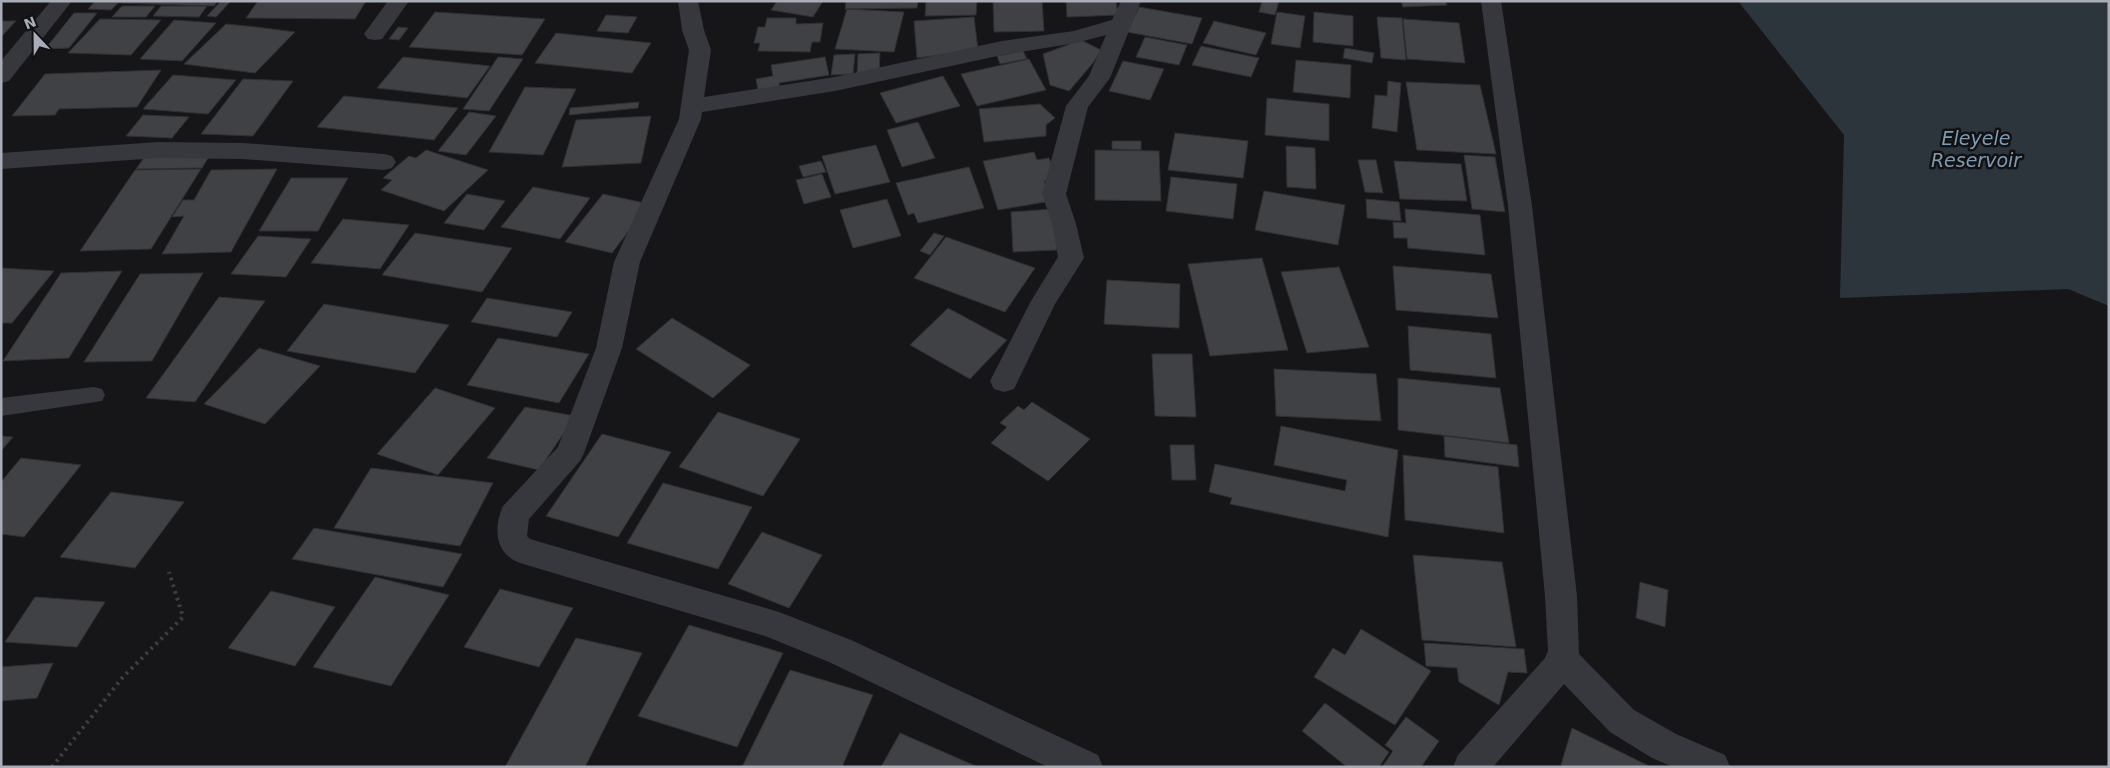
<svg xmlns="http://www.w3.org/2000/svg" width="2110" height="768" font-family="'DejaVu Sans',sans-serif">
  <style>
    .water { fill: #2c353c }
    .building { fill: #404145; stroke: #303034 }
    .lines { fill: none; stroke-linecap: round; stroke-linejoin: round }
    .path { stroke: #3d3f44; stroke-width: 4; stroke-dasharray: 2.5 4.5; stroke-linecap: butt }
    .lane { fill: #37383d; fill-rule: evenodd }
    .street { fill: #37383d; fill-rule: evenodd }
    .labels { text-anchor: middle; stroke-width: 5; stroke-linejoin: round; paint-order: stroke }
    .water-label { font-size: 19px; font-style: italic; fill: #7f9bb3; stroke: #111113 }
  </style>
  <rect width="100%" height="100%" fill="#161618"/>
  <path class="water" d="M 1738,1 L 2109,1 L 2109,306 L 2068,289 L 1840,298 L 1844,135 Z"/>
  <path class="building" d="M 95,1 L 218,1 L 214,6 L 118,3 L 111,10 L 88,9 Z
    M 221,1 L 231,1 L 216,17 L 207,16 Z
    M 258,1 L 366,1 L 355,19 L 246,18 Z
    M 777,1 L 823,1 L 813,17 L 771,10 Z
    M 846,1 L 918,1 L 917,8 L 845,9 Z
    M 926,1 L 977,1 L 976,15 L 925,16 Z
    M 993,1 L 1042,1 L 1044,31 L 994,32 Z
    M 1066,1 L 1116,1 L 1118,15 L 1067,17 Z
    M 1262,1 L 1279,1 L 1275,15 L 1259,12 Z
    M 1401,1 L 1445,1 L 1447,5 L 1403,7 Z
    M 122,6 L 155,6 L 146,17 L 112,17 Z
    M 161,6 L 207,6 L 199,17 L 153,16 Z
    M 1139,7 L 1202,18 L 1192,44 L 1127,32 Z
    M 847,9 L 904,12 L 894,52 L 835,49 Z
    M 435,12 L 545,19 L 522,55 L 409,47 Z
    M 1277,12 L 1305,16 L 1300,48 L 1271,44 Z
    M 1314,12 L 1353,16 L 1353,46 L 1313,42 Z
    M 74,13 L 97,13 L 69,48 L 45,49 Z
    M 606,15 L 637,17 L 628,33 L 597,31 Z
    M 974,17 L 978,50 L 917,58 L 914,21 Z
    M 1377,17 L 1402,18 L 1406,60 L 1381,58 Z
    M 767,18 L 796,18 L 796,24 L 823,23 L 820,42 L 812,42 L 810,52 L 758,51 L 760,43 L 754,43 L 758,27 L 765,27 Z
    M 100,19 L 161,20 L 131,55 L 68,53 Z
    M 1403,19 L 1459,23 L 1465,63 L 1407,59 Z
    M 174,20 L 216,23 L 182,61 L 140,59 Z
    M 1,21 L 16,21 L 1,37 Z
    M 1214,21 L 1266,33 L 1256,55 L 1203,43 Z
    M 226,24 L 256,27 L 295,32 L 255,73 L 184,64 Z
    M 398,27 L 408,28 L 399,40 L 389,39 Z
    M 556,33 L 651,43 L 632,73 L 535,63 Z
    M 1145,37 L 1187,45 L 1179,65 L 1136,57 Z
    M 1081,40 L 1101,50 L 1093,63 L 1069,91 L 1050,85 L 1043,54 Z
    M 1201,46 L 1259,58 L 1251,77 L 1192,65 Z
    M 1345,48 L 1374,53 L 1372,63 L 1343,58 Z
    M 1023,51 L 1027,59 L 1000,64 L 997,56 Z
    M 880,53 L 879,73 L 857,74 L 858,54 Z
    M 855,54 L 853,74 L 831,75 L 834,55 Z
    M 403,57 L 490,66 L 467,98 L 377,88 Z
    M 498,57 L 523,59 L 489,111 L 463,109 Z
    M 825,57 L 829,75 L 779,83 L 780,87 L 758,90 L 756,79 L 773,76 L 771,65 Z
    M 1029,59 L 1046,90 L 977,106 L 961,74 Z
    M 1296,60 L 1351,65 L 1350,98 L 1293,92 Z
    M 1123,61 L 1164,69 L 1150,100 L 1109,91 Z
    M 161,70 L 137,107 L 59,109 L 55,115 L 12,116 L 45,74 Z
    M 173,75 L 236,80 L 208,114 L 143,109 Z
    M 943,76 L 960,106 L 896,123 L 880,93 Z
    M 243,79 L 293,81 L 253,136 L 201,134 Z
    M 1388,81 L 1401,83 L 1397,132 L 1372,128 L 1375,95 L 1387,96 Z
    M 1406,82 L 1480,85 L 1496,154 L 1417,150 Z
    M 525,87 L 576,89 L 543,155 L 489,152 Z
    M 344,96 L 458,108 L 434,140 L 317,127 Z
    M 1267,98 L 1329,104 L 1329,141 L 1265,135 Z
    M 639,102 L 638,108 L 569,115 L 570,108 Z
    M 1040,104 L 1055,118 L 1046,125 L 1046,136 L 984,142 L 979,109 Z
    M 469,112 L 496,116 L 466,155 L 438,151 Z
    M 143,115 L 189,117 L 172,138 L 126,136 Z
    M 651,116 L 641,163 L 562,167 L 576,120 Z
    M 918,122 L 935,158 L 902,167 L 887,130 Z
    M 1175,133 L 1248,141 L 1243,178 L 1168,170 Z
    M 1112,141 L 1141,141 L 1141,150 L 1112,149 Z
    M 876,145 L 890,182 L 835,194 L 822,156 Z
    M 1286,146 L 1315,148 L 1316,189 L 1287,187 Z
    M 426,150 L 488,170 L 444,211 L 381,190 L 392,180 L 383,178 L 409,156 L 416,158 Z
    M 1095,150 L 1159,151 L 1161,201 L 1095,200 Z
    M 1034,152 L 1037,160 L 1049,158 L 1057,178 L 1044,181 L 1051,201 L 998,210 L 983,161 Z
    M 211,153 L 202,168 L 136,169 L 146,155 Z
    M 1464,155 L 1495,157 L 1505,212 L 1472,209 Z
    M 1358,160 L 1376,160 L 1383,193 L 1365,192 Z
    M 821,161 L 826,172 L 803,177 L 799,166 Z
    M 1394,161 L 1461,164 L 1467,201 L 1400,199 Z
    M 969,167 L 984,208 L 918,223 L 914,213 L 908,215 L 896,183 Z
    M 201,169 L 151,249 L 80,251 L 135,170 Z
    M 277,169 L 231,252 L 162,254 L 184,216 L 172,217 L 183,200 L 194,200 L 211,170 Z
    M 822,174 L 831,197 L 804,204 L 796,180 Z
    M 1171,177 L 1237,184 L 1233,219 L 1166,211 Z
    M 291,178 L 348,178 L 318,231 L 259,231 Z
    M 533,187 L 590,198 L 560,239 L 501,227 Z
    M 1264,191 L 1345,205 L 1338,245 L 1255,230 Z
    M 467,194 L 505,201 L 484,230 L 444,223 Z
    M 603,194 L 649,204 L 612,253 L 565,242 Z
    M 887,199 L 901,236 L 853,248 L 840,210 Z
    M 1366,199 L 1399,202 L 1401,221 L 1367,218 Z
    M 1053,209 L 1057,250 L 1013,252 L 1011,212 Z
    M 1405,209 L 1480,215 L 1485,255 L 1408,248 L 1407,238 L 1394,238 L 1393,222 L 1406,223 Z
    M 343,219 L 409,225 L 380,269 L 311,263 Z
    M 415,233 L 512,248 L 482,292 L 382,275 Z
    M 934,233 L 944,236 L 930,255 L 920,251 Z
    M 258,236 L 311,239 L 286,277 L 231,274 Z
    M 946,237 L 1035,268 L 1005,312 L 914,278 Z
    M 1262,258 L 1288,350 L 1210,356 L 1188,264 Z
    M 1393,266 L 1491,274 L 1498,318 L 1396,310 Z
    M 1339,267 L 1369,347 L 1307,353 L 1281,272 Z
    M 1,268 L 54,271 L 12,323 L 1,323 Z
    M 122,271 L 69,358 L 3,361 L 61,273 Z
    M 203,273 L 152,361 L 84,362 L 140,274 Z
    M 1107,280 L 1180,284 L 1179,328 L 1104,324 Z
    M 219,297 L 265,301 L 195,402 L 146,398 Z
    M 487,298 L 572,312 L 557,337 L 471,322 Z
    M 324,304 L 449,325 L 415,373 L 287,351 Z
    M 948,308 L 1007,340 L 970,379 L 910,345 Z
    M 672,318 L 750,365 L 713,398 L 636,349 Z
    M 1408,326 L 1491,334 L 1496,378 L 1410,370 Z
    M 498,338 L 589,354 L 559,403 L 467,385 Z
    M 259,348 L 320,366 L 265,424 L 204,404 Z
    M 1152,354 L 1192,354 L 1196,417 L 1155,416 Z
    M 1274,369 L 1376,374 L 1381,421 L 1276,416 Z
    M 1398,378 L 1500,388 L 1509,443 L 1398,430 Z
    M 435,388 L 495,408 L 438,475 L 377,454 Z
    M 1032,402 L 1090,439 L 1048,481 L 991,443 L 1007,427 L 1000,423 L 1018,406 L 1024,410 Z
    M 525,407 L 575,416 L 539,470 L 487,458 Z
    M 718,412 L 800,439 L 763,496 L 679,467 Z
    M 1281,426 L 1398,450 L 1388,537 L 1230,504 L 1232,498 L 1209,492 L 1215,464 L 1345,491 L 1347,480 L 1274,465 Z
    M 602,434 L 671,452 L 618,537 L 546,516 Z
    M 1,436 L 13,437 L 1,451 Z
    M 1444,436 L 1517,445 L 1519,467 L 1445,457 Z
    M 1170,445 L 1194,445 L 1196,480 L 1172,480 Z
    M 1403,455 L 1498,467 L 1504,533 L 1405,520 Z
    M 21,458 L 81,465 L 24,537 L 1,534 L 1,482 Z
    M 371,468 L 493,483 L 460,546 L 334,528 Z
    M 663,483 L 752,507 L 718,569 L 627,543 Z
    M 111,492 L 184,502 L 135,568 L 60,557 Z
    M 314,528 L 462,554 L 443,587 L 292,559 Z
    M 762,532 L 822,555 L 789,608 L 728,584 Z
    M 1413,555 L 1502,562 L 1516,647 L 1422,640 Z
    M 375,577 L 449,595 L 391,686 L 313,667 Z
    M 1640,582 L 1668,590 L 1665,627 L 1636,618 Z
    M 500,589 L 573,608 L 539,667 L 464,647 Z
    M 271,591 L 335,607 L 295,666 L 228,648 Z
    M 35,597 L 105,602 L 77,647 L 5,642 Z
    M 689,625 L 783,653 L 737,747 L 638,716 Z
    M 1361,629 L 1431,671 L 1395,725 L 1314,677 L 1333,648 L 1345,655 Z
    M 576,638 L 642,653 L 585,767 L 505,767 Z
    M 1424,643 L 1524,649 L 1527,673 L 1508,672 L 1499,705 L 1459,682 L 1457,668 L 1426,666 Z
    M 53,663 L 37,698 L 1,701 L 1,667 Z
    M 790,670 L 873,695 L 842,767 L 742,767 Z
    M 1325,703 L 1389,752 L 1379,767 L 1347,767 L 1302,731 Z
    M 1406,717 L 1439,741 L 1421,767 L 1382,767 L 1393,751 L 1385,745 Z
    M 1572,728 L 1651,767 L 1564,767 L 1561,765 Z
    M 900,733 L 978,767 L 881,767 Z"/>
  <g class="lines">
    <path class="path" d="M 52,767 L 122,678 L 183,617 L 169,572"/>
    <path class="lane" d="M 94,387 L 102,389 L 105,395 L 102,401 L 1,416 L 1,398 Z"/>
    <path class="street" d="M 51,1 L 72,1 L 9,81 L 1,83 L 1,61 Z
      M 388,1 L 409,1 L 382,39 L 375,40 L 368,39 L 364,34 Z
      M 678,1 L 698,1 L 704,30 L 711,50 L 704,97 L 835,77 L 1002,41 L 1074,31 L 1112,20 L 1121,1 L 1141,1 L 1110,78 L 1088,107 L 1066,194 L 1076,224 L 1084,258 L 1055,304 L 1014,389 L 1004,392 L 994,389 L 990,381 L 1031,301 L 1058,257 L 1052,224 L 1042,194 L 1066,106 L 1089,76 L 1106,35 L 1076,43 L 1002,55 L 835,91 L 702,112 L 701,119 L 640,262 L 622,348 L 584,453 L 580,461 L 529,519 L 527,536 L 530,539 L 779,612 L 851,640 L 1098,755 L 1103,767 L 1048,767 L 829,662 L 765,636 L 520,563 C 495,554 493,528 503,506 L 558,447 L 596,348 L 614,262 L 679,119 L 689,50 L 682,30 Z
      M 1481,1 L 1501,1 L 1532,206 L 1577,596 L 1579,654 L 1634,710 L 1676,734 L 1725,755 L 1730,767 L 1673,767 L 1652,758 L 1610,732 L 1564,684 L 1493,767 L 1453,767 L 1458,755 L 1545,658 L 1548,651 L 1545,596 L 1508,206 Z
      M 158,142 L 243,143 L 384,154 L 392,156 L 396,162 L 392,168 L 384,170 L 243,159 L 158,158 L 1,169 L 1,153 Z"/>
  </g>
  <g class="labels">
    <g class="water-label">
      <text x="1976" y="145">Eleyele<tspan x="1976" dy="22">Reservoir</tspan></text>
    </g>
  </g>
  <rect width="2110" height="768" fill="none" stroke="#a8adb8" stroke-width="5"/>
  <g transform="translate(35 35) rotate(338)" stroke="#111113" stroke-width="4" paint-order="stroke">
  <path d="M0-4L9 19L0 12L-9 19Z" fill="#a8adb8"/>
  <text y="-8" font-size="14" font-weight="bold" text-anchor="middle" fill="#a8adb8">N</text>
  </g>
</svg>
